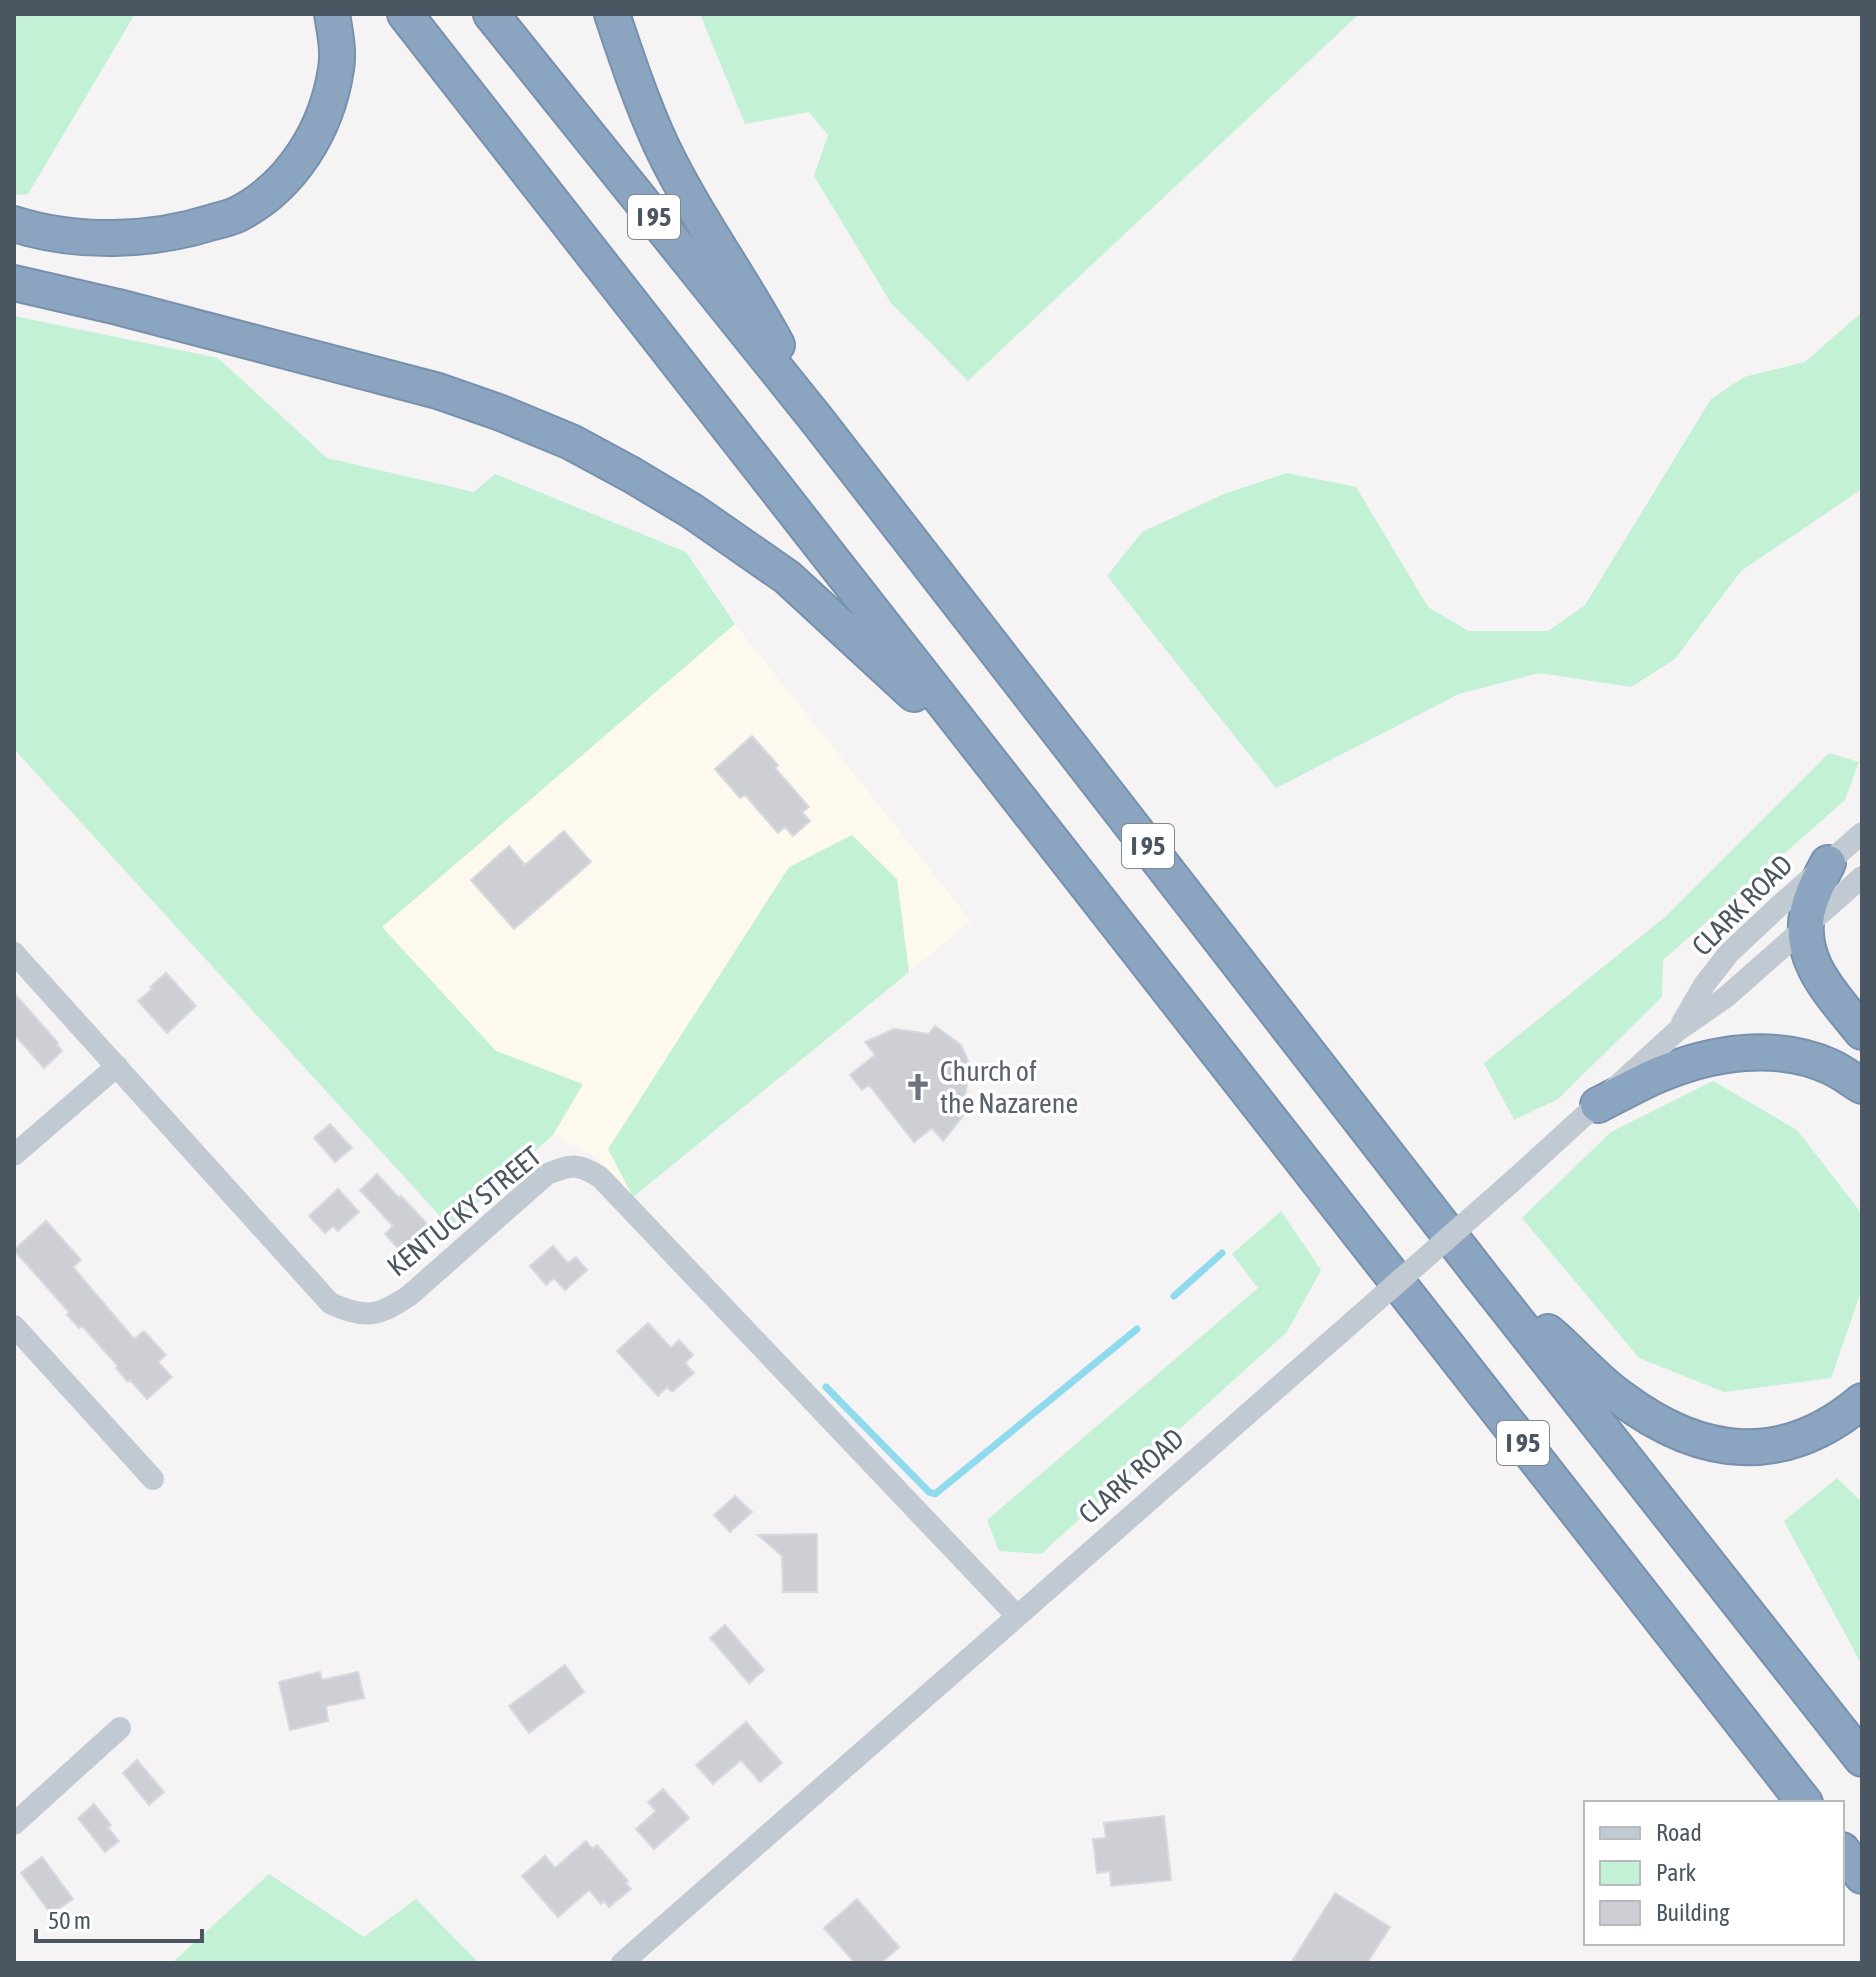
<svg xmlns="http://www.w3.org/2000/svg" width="1876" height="1977" font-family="'Asap Condensed',sans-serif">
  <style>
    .commercial { fill: #fdf9ef }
    .green { fill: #c3f1d5 }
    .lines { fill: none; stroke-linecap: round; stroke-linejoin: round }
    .stream { stroke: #90daee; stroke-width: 7 }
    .building { fill: #cdcfd5; stroke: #d7d9de; stroke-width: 2 }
    .highway-casing { stroke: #7690ad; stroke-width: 38 }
    .minor { stroke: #c1cad2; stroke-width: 22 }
    .highway { stroke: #8ba5c1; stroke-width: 34 }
    .minor-bridge { stroke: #c1cad2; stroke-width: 22 }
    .labels { text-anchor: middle; stroke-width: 7; stroke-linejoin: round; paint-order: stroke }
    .shield { fill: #fff; stroke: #808990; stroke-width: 2 }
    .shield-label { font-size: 26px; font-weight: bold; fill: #4a5661 }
    .street-label { font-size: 28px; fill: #4a5661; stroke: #fff }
    .worship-label { font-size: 28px; fill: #5b616d; stroke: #fff; text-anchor: start }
  </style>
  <rect width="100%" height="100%" fill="#f5f3f3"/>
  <path class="commercial" d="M 735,624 L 971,921 L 909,972 L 897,879 L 633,1197 L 597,1158 L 553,1135 L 583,1084 L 496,1051 L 382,927 Z"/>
  <path class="green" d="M 14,14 L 135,14 L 28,194 L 14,195 Z
    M 700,14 L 1359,14 L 968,381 L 891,303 L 814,176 L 828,135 L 809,112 L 745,124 Z
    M 1862,312 L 1862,489 L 1741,571 L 1675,659 L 1631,687 L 1539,673 L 1459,694 L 1276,788 L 1107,576 L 1142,532 L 1224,494 L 1287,473 L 1356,487 L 1428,607 L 1469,631 L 1548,631 L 1585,605 L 1711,399 L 1744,377 L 1805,362 Z
    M 14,316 L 218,358 L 327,458 L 474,492 L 495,474 L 686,552 L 735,624 L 382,927 L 496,1051 L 583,1084 L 553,1135 L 450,1227 L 14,749 Z
    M 1829,753 L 1859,762 L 1845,800 L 1663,960 L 1662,997 L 1558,1099 L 1514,1120 L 1484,1063 L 1665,917 Z
    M 852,835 L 897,879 L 909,972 L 633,1197 L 608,1149 L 789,867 Z
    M 1713,1081 L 1797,1130 L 1862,1214 L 1862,1289 L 1831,1378 L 1724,1392 L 1639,1358 L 1522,1218 L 1611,1132 Z
    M 1281,1211 L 1321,1270 L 1287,1332 L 1041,1554 L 999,1551 L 987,1520 L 1258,1288 L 1232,1254 Z
    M 1837,1478 L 1862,1502 L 1862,1665 L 1784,1521 Z
    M 269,1874 L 364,1937 L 416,1899 L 479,1963 L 172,1963 Z"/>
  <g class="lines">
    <path class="stream" d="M 1174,1296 L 1222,1253
      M 826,1387 L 929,1492 L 935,1494 L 1137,1329"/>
  </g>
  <path class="building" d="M 752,736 L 778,765 L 775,768 L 809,807 L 802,812 L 810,821 L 793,836 L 785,827 L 778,833 L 745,795 L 740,798 L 715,769 Z
    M 564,831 L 591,862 L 514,929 L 471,880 L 509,846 L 525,865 Z
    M 166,973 L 196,1006 L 167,1033 L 138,1001 L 152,989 L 150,987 Z
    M 14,993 L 58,1043 L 57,1045 L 62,1051 L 44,1068 L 14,1034 Z
    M 935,1026 L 961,1045 L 975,1077 L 967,1081 L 963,1116 L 943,1141 L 932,1128 L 914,1142 L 869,1085 L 862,1090 L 850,1075 L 875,1055 L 865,1042 L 894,1029 L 929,1034 Z
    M 330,1124 L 352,1148 L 335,1162 L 314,1138 Z
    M 377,1174 L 399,1198 L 401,1196 L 433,1230 L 405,1256 L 385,1234 L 393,1226 L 360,1190 Z
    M 338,1189 L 359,1212 L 338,1231 L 333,1226 L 325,1233 L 309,1216 Z
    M 46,1221 L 81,1260 L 73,1267 L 134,1339 L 144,1331 L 166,1355 L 158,1362 L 172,1377 L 147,1399 L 130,1380 L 128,1382 L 116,1368 L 118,1366 L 82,1326 L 79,1328 L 67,1315 L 69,1312 L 14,1250 Z
    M 553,1246 L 568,1263 L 576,1257 L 587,1270 L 565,1290 L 554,1278 L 546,1285 L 530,1266 Z
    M 648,1323 L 671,1348 L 679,1340 L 693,1355 L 685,1363 L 694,1373 L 672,1392 L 667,1387 L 658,1396 L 617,1351 Z
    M 735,1496 L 752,1512 L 730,1532 L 714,1515 Z
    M 817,1534 L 817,1592 L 783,1592 L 782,1556 L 758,1535 Z
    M 725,1625 L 764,1670 L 749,1683 L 710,1638 Z
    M 565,1665 L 584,1692 L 529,1733 L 509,1706 Z
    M 320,1672 L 322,1680 L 358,1672 L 364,1698 L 326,1706 L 328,1721 L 290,1730 L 279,1682 Z
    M 746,1722 L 782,1763 L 760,1782 L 741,1760 L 713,1784 L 696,1765 Z
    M 137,1760 L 164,1792 L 149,1805 L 123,1773 Z
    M 663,1789 L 689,1818 L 654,1849 L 636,1829 L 656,1811 L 648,1802 Z
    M 94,1804 L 111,1825 L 108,1828 L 119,1841 L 105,1852 L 78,1818 Z
    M 1164,1816 L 1171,1880 L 1111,1886 L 1110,1871 L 1097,1873 L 1093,1839 L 1106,1838 L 1104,1823 Z
    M 586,1841 L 592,1849 L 597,1845 L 628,1881 L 625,1883 L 631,1889 L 609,1907 L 604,1901 L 601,1904 L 589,1890 L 558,1917 L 522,1876 L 545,1856 L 555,1868 Z
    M 42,1857 L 73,1899 L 51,1914 L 21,1873 Z
    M 1335,1893 L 1390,1927 L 1367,1963 L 1291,1963 Z
    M 857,1899 L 899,1947 L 881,1963 L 855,1963 L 824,1928 Z"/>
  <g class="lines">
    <g class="highway-casing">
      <path id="highway" d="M 405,14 L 1805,1803
        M 491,14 L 817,420 L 1479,1273 L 1862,1759
        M 612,14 C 627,59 642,104 662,147 C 695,216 741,278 777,345
        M 14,224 C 77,244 150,242 213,222 C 221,220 229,218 236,215 C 292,187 327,129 336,69 C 339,51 335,32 332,14
        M 14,283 L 118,307 L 438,391 L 501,413 L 571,442 L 632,475 L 692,511 L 787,577 L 914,694
        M 1828,863 C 1820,878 1812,893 1808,910 C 1796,961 1833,995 1862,1032
        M 1598,1105 C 1618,1095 1637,1084 1658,1075 C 1712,1052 1776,1042 1831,1067 C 1842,1072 1852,1080 1862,1086
        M 1548,1332 C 1573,1353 1594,1379 1621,1398 C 1701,1458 1783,1468 1862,1401
        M 1842,1850 L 1862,1876"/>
    </g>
    <path class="minor" d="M 14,953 L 330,1303 C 365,1319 378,1317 410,1295 L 547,1174 C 573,1164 576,1163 600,1177 L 1017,1616
      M 1682,1023 L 1704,985 L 1729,953 L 1779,906 L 1862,833
      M 14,1155 L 117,1066
      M 1515,1179 L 1677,1031 L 1726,997 L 1862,877
      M 14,1326 L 153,1479
      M 14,1824 L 120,1728
      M 622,1963 L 1340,1333"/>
    <use href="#highway" class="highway"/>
    <path class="minor-bridge" d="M 1340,1333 L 1515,1179"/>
  </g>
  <defs>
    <g id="church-bare" transform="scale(2.16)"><path d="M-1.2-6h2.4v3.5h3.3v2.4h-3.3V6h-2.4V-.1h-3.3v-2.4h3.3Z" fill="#6b7280" stroke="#fff" stroke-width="2.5" paint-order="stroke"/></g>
  </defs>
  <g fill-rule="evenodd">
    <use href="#church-bare" x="918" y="1087"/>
  </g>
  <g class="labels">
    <g class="shield">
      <rect x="628" y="195" width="52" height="44" rx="6"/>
      <rect x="1122" y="824" width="52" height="44" rx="6"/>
      <rect x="1497" y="1421" width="52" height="44" rx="6"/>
    </g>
    <g class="shield-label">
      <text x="654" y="226">I 95</text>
      <text x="1148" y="855">I 95</text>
      <text x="1523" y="1452">I 95</text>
    </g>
    <g class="street-label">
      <text transform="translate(1742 905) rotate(-45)" y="10">CLARK ROAD</text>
      <text transform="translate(464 1211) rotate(-39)" y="10">KENTUCKY STREET</text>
      <text transform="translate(1131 1476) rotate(-41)" y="10">CLARK ROAD</text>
    </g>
    <g class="worship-label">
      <text x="940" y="1081">Church of<tspan x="940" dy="32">the Nazarene</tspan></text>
    </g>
  </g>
  <rect width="1876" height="1977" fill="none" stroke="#4a5661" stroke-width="32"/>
  <rect x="1584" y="1801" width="260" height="144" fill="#ffffff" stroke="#b7bbc0" stroke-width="2"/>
  <rect x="1600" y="1827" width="40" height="12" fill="#c1cad2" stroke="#b7bbc0" stroke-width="2"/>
  <text x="1656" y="1841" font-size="24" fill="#4a5661">Road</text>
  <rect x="1600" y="1861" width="40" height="24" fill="#c3f1d5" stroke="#b7bbc0" stroke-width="2"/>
  <text x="1656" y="1881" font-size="24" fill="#4a5661">Park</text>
  <rect x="1600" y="1901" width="40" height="24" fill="#cdcfd5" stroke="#b7bbc0" stroke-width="2"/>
  <text x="1656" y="1921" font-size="24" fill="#4a5661">Building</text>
  <path d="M36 1929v12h166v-12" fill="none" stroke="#4a5661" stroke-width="4"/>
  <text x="48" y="1929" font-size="24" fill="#4a5661" stroke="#ffffff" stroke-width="6" paint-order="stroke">50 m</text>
</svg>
